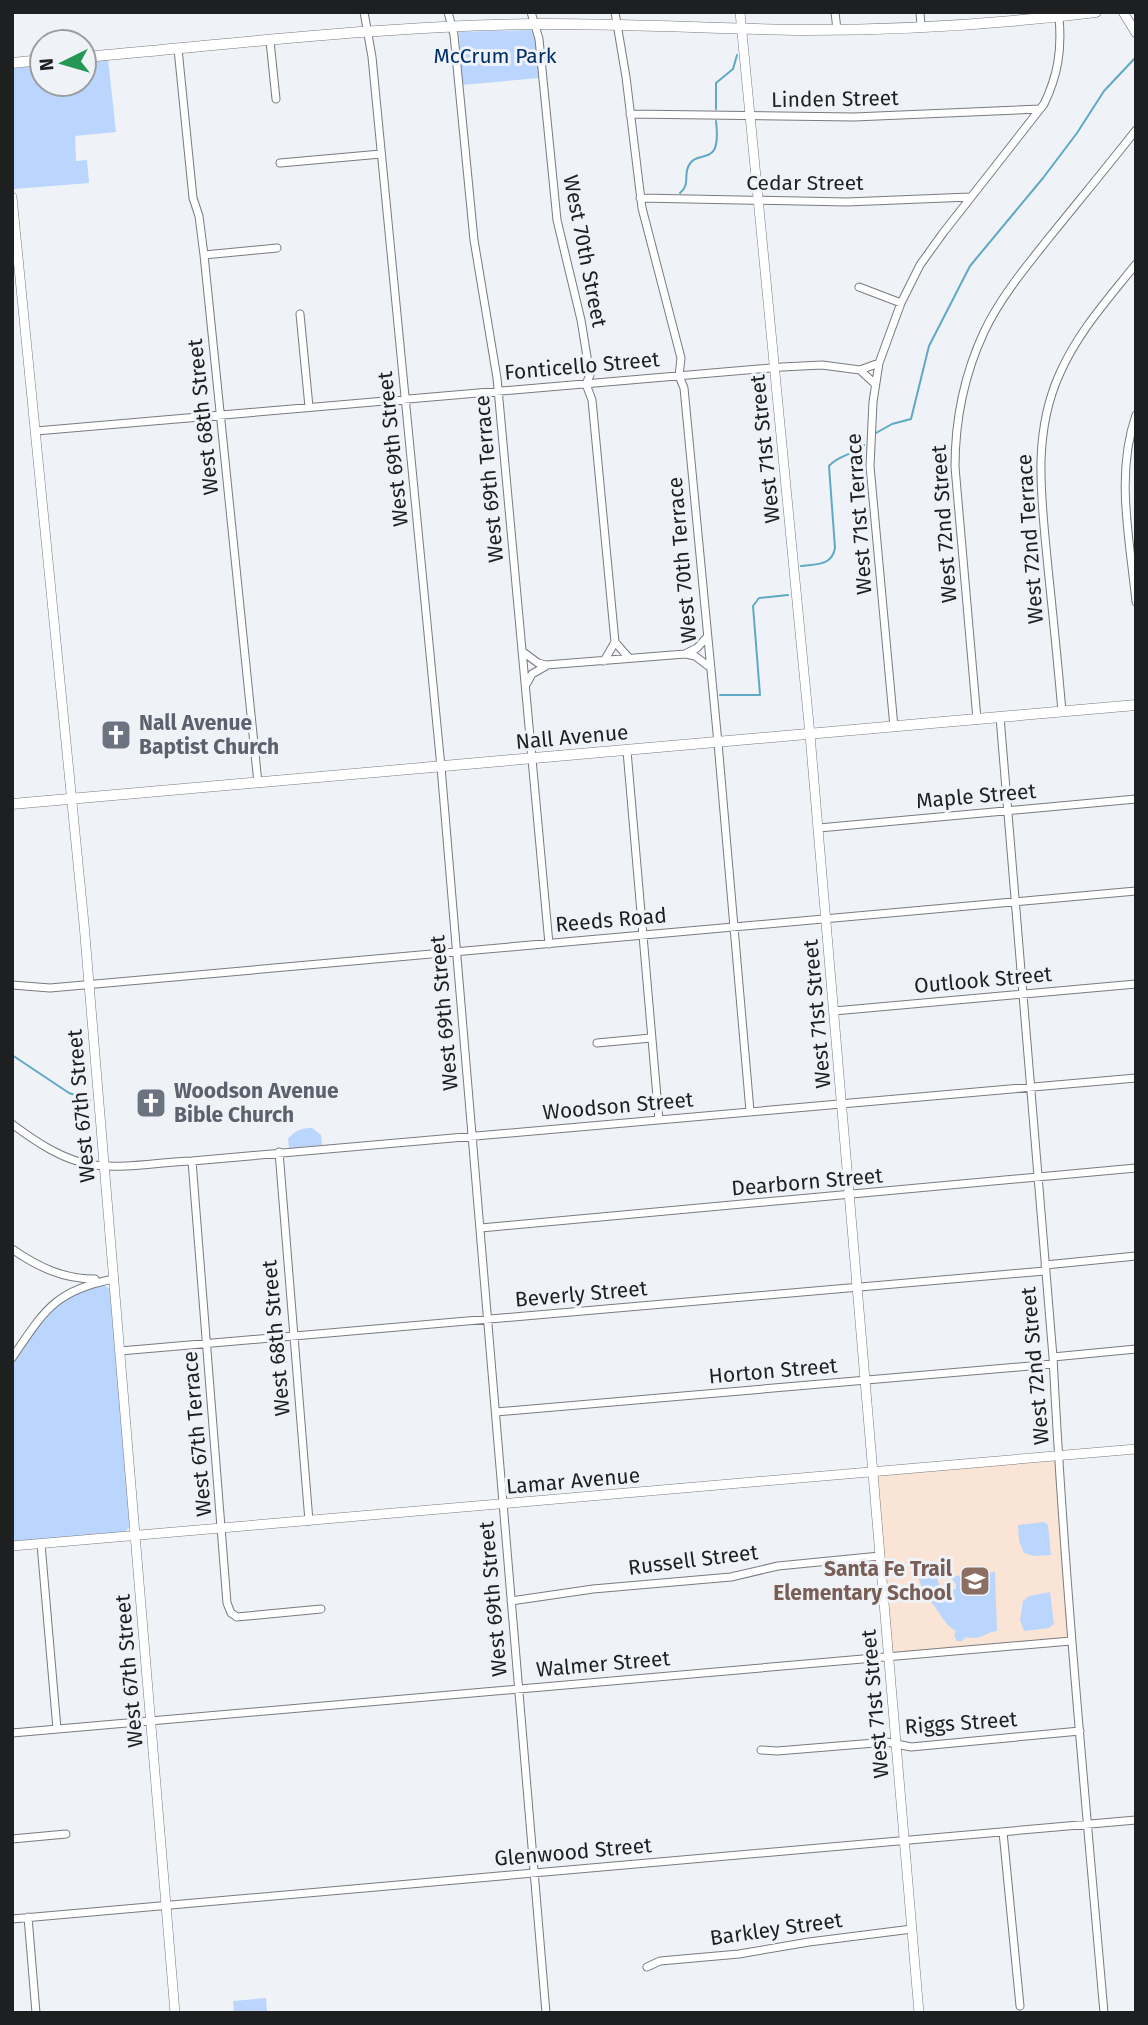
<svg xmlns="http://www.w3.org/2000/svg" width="1148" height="2025" font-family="'Fira Sans',sans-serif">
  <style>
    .education { fill: #f9e4d5 }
    .green { fill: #bad6fe }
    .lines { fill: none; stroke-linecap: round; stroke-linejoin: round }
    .stream { stroke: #5fa9c4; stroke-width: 2 }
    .minor-casing { stroke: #787b7f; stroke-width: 9 }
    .tertiary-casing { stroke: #787b7f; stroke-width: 10 }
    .secondary-casing { stroke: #787b7f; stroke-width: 11 }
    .minor { stroke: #fff; stroke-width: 7 }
    .tertiary { stroke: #fff; stroke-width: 9 }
    .secondary { stroke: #fff; stroke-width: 10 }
    .labels { text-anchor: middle; stroke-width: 6; stroke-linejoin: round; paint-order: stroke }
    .park-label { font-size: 21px; fill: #002f6a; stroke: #eff2f7 }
    .street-label { font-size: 21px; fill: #1e1f21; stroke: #eff2f7 }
    .worship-label { font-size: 21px; font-weight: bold; fill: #5b616d; stroke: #eff2f7; text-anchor: start }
    .education-label { font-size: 21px; font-weight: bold; fill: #785e54; stroke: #eff2f7; text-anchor: end }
  </style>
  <rect width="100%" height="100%" fill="#eff2f7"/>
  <path class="education" d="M 1056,1459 L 1069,1632 L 1068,1639 L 890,1654 L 876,1475 Z"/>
  <path class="green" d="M 531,30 L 535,38 L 539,78 L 462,85 L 459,32 Z
    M 108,59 L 116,132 L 75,136 L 76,161 L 87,160 L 89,183 L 14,189 L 12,68 L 42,66 L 42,84 L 84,84 L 84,62 Z
    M 312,1128 L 321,1135 L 322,1145 L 289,1148 L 288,1139 C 295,1130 302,1128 312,1128 Z
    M 104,1285 L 110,1289 L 130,1526 L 125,1532 L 12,1542 L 12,1365 L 41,1321 L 58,1303 L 85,1288 Z
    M 1044,1522 L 1048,1525 L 1051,1555 L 1034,1556 L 1024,1553 L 1019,1541 L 1018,1525 Z
    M 933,1566 L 941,1590 L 956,1589 L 956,1584 L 950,1577 L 962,1575 L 963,1588 L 990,1586 L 983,1573 L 995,1572 L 997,1631 C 986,1632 980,1641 966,1637 L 962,1641 L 957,1641 L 954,1635 L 956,1631 C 942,1624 938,1605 926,1598 L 914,1567 Z
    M 1050,1592 L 1054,1624 L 1049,1628 L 1024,1631 L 1020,1620 L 1023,1601 L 1029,1596 Z
    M 266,1998 L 267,2013 L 234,2013 L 233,2001 Z"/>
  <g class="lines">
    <path class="stream" d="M 716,109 L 716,83 L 733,69 L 737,55
      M 680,193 C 690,185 684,177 688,167 C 697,146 722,172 716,121
      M 876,433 L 892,424 L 911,419 L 929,346 L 970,266 L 1043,178 L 1077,133 L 1104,91 L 1136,57
      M 801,566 C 816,564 832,566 835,548 L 829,466 C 838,455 853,455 864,445
      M 720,695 L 760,695 L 753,606 L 759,598 L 788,595
      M 12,1055 L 69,1093 L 90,1100"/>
    <g class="minor-casing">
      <path id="minor" d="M 364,12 L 372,57 L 441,767 L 546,2013
        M 448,12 L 454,35 L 474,240 L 497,378 L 549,944
        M 531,12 L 539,39 L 557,220 L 581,320 L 590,375 L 586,384 L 592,400 L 615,642 L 604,661
        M 615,12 L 626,77 L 642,208 L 681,358 L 679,376 L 684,388 L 718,743 L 750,1111
        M 835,12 L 837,30
        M 920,12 L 921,27
        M 270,41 L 276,99
        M 178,49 L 193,198 L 199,216 L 204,255 L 258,783
        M 630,114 L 854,117 L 1040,109
        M 280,163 L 381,154
        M 640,198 L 847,202 L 970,197
        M 204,255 L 277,248
        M 859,287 L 901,303
        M 300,314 L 309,407
        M 860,370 L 875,384
        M 1136,415 C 1115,475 1130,540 1136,602
        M 36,431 L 782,367 L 822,365 L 860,370 L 879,363
        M 615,642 L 629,658
        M 523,652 L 538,663 L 546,665 L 685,654 L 697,648 L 707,637
        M 686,654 L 695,656 L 711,668
        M 527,683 L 532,674 L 546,666
        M 1062,712 C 1058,664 1053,616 1048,568 C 1042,502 1031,436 1060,373 C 1078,332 1108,299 1136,264
        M 1000,717 L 1053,1357 C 1064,1576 1085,1794 1104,2013
        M 977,719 L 955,467 C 955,420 964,375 984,332 C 1000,298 1025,268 1048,239 C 1077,203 1107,167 1136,130
        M 894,727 L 870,466 L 873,402 L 879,363 L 901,303 L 920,265 L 943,233 L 1044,104 C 1058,75 1062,50 1059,17
        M 627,751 L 659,1120
        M 819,828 L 1136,799
        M 12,985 L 50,988 L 118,982 L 1136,891
        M 834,1011 L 1136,984
        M 597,1043 L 651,1038
        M 12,1124 C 36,1142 64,1161 94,1165 C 125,1169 160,1162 192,1161 L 1136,1078
        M 279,1152 L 309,1521
        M 192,1161 L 227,1603 L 231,1613 L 237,1617 L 321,1609
        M 481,1228 L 1136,1168
        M 12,1249 C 38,1267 63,1279 95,1279
        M 1045,1265 L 1136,1256
        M 120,1351 L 1045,1271
        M 1053,1357 L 1136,1349
        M 12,1358 C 44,1311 55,1290 114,1279
        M 496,1412 L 1053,1364
        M 41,1544 L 57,1729
        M 511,1601 L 593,1589 L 731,1577 L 778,1566 L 880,1556
        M 12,1733 L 1071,1641
        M 761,1750 L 777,1751 L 887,1742 L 911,1747 L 1080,1731
        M 1003,1832 L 1020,2006
        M 12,1839 L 66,1834
        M 28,1917 L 36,2013
        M 12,1919 L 1136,1820
        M 647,1967 L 660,1961 L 739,1954 L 809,1942 L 912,1929"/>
    </g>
    <g class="tertiary-casing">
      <path id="tertiary" d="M 740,12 L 810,735 L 919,2013
        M 1123,12 L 1136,33
        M 12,197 L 84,924 L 175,2013
        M 12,1546 L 1136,1449"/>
    </g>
    <g class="secondary-casing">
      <path id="secondary" d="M 84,57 C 233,44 382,26 532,24 C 623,23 715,29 806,30 C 903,30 1000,24 1096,12
        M 12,63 L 42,60
        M 12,804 L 1136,705"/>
    </g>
    <use href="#minor" class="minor"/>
    <use href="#tertiary" class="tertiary"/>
    <use href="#secondary" class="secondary"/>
  </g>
  <defs>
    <g id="church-square" transform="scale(1.575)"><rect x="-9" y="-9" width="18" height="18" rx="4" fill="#6b7280" stroke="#eff2f7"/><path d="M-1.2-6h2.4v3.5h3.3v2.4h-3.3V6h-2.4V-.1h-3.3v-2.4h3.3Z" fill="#fff"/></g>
    <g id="school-square" transform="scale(1.575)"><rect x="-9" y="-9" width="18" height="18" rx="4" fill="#8d6e63" stroke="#eff2f7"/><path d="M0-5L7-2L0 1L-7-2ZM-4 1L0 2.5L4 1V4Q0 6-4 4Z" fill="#fff"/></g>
  </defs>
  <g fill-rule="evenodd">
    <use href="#church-square" x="116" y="735"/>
    <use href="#church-square" x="151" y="1103"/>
    <use href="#school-square" x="975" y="1581"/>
  </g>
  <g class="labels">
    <g class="park-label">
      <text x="495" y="63">McCrum Park</text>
    </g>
    <g class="street-label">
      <text transform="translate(835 99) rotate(-1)" y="7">Linden Street</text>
      <text x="805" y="190">Cedar Street</text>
      <text transform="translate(585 251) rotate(79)" y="7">West 70th Street</text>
      <text transform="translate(582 366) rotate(-5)" y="7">Fonticello Street</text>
      <text transform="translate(203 417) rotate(-96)" y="7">West 68th Street</text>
      <text transform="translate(393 449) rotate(-96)" y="7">West 69th Street</text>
      <text transform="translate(765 449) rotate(-96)" y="7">West 71st Street</text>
      <text transform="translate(489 479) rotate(-95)" y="7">West 69th Terrace</text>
      <text transform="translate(859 514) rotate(-94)" y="7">West 71st Terrace</text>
      <text transform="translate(944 524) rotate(-94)" y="7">West 72nd Street</text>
      <text transform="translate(1030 539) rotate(-94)" y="7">West 72nd Terrace</text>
      <text transform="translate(682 560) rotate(-95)" y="7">West 70th Terrace</text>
      <text transform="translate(572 737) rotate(-5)" y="7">Nall Avenue</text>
      <text transform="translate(976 796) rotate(-5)" y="7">Maple Street</text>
      <text transform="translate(611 920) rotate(-5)" y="7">Reeds Road</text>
      <text transform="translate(983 980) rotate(-5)" y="7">Outlook Street</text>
      <text transform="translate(444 1013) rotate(-95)" y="7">West 69th Street</text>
      <text transform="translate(817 1014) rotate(-95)" y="7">West 71st Street</text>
      <text transform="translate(81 1106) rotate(-95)" y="7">West 67th Street</text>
      <text transform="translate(618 1106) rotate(-5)" y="7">Woodson Street</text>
      <text transform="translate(807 1182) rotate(-5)" y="7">Dearborn Street</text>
      <text transform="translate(581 1294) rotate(-5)" y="7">Beverly Street</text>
      <text transform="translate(276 1338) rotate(-95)" y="7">West 68th Street</text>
      <text transform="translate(1035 1366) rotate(-95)" y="7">West 72nd Street</text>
      <text transform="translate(773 1371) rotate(-5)" y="7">Horton Street</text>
      <text transform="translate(197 1434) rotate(-95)" y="7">West 67th Terrace</text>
      <text transform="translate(573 1481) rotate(-5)" y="7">Lamar Avenue</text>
      <text transform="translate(693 1560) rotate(-7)" y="7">Russell Street</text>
      <text transform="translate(493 1599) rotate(-95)" y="7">West 69th Street</text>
      <text transform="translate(603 1664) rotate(-5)" y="7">Walmer Street</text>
      <text transform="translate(129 1671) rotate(-95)" y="7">West 67th Street</text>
      <text transform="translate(875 1704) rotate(-95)" y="7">West 71st Street</text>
      <text transform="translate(961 1723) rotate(-4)" y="7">Riggs Street</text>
      <text transform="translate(573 1852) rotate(-5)" y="7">Glenwood Street</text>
      <text transform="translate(776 1929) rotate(-8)" y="7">Barkley Street</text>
    </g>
    <g class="worship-label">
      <text x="139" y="730">Nall Avenue<tspan x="139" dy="24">Baptist Church</tspan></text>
      <text x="174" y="1098">Woodson Avenue<tspan x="174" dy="24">Bible Church</tspan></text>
    </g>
    <g class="education-label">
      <text x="952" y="1576">Santa Fe Trail<tspan x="952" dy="24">Elementary School</tspan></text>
    </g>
  </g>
  <rect width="1148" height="2025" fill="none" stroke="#1e1f21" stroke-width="28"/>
  <g transform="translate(63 63) rotate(265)"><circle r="33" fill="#eff2f7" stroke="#9b9ea1" stroke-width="2"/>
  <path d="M0-5L12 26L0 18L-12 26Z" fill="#239753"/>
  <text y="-10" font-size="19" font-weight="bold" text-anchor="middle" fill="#1e1f21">N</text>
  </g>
</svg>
